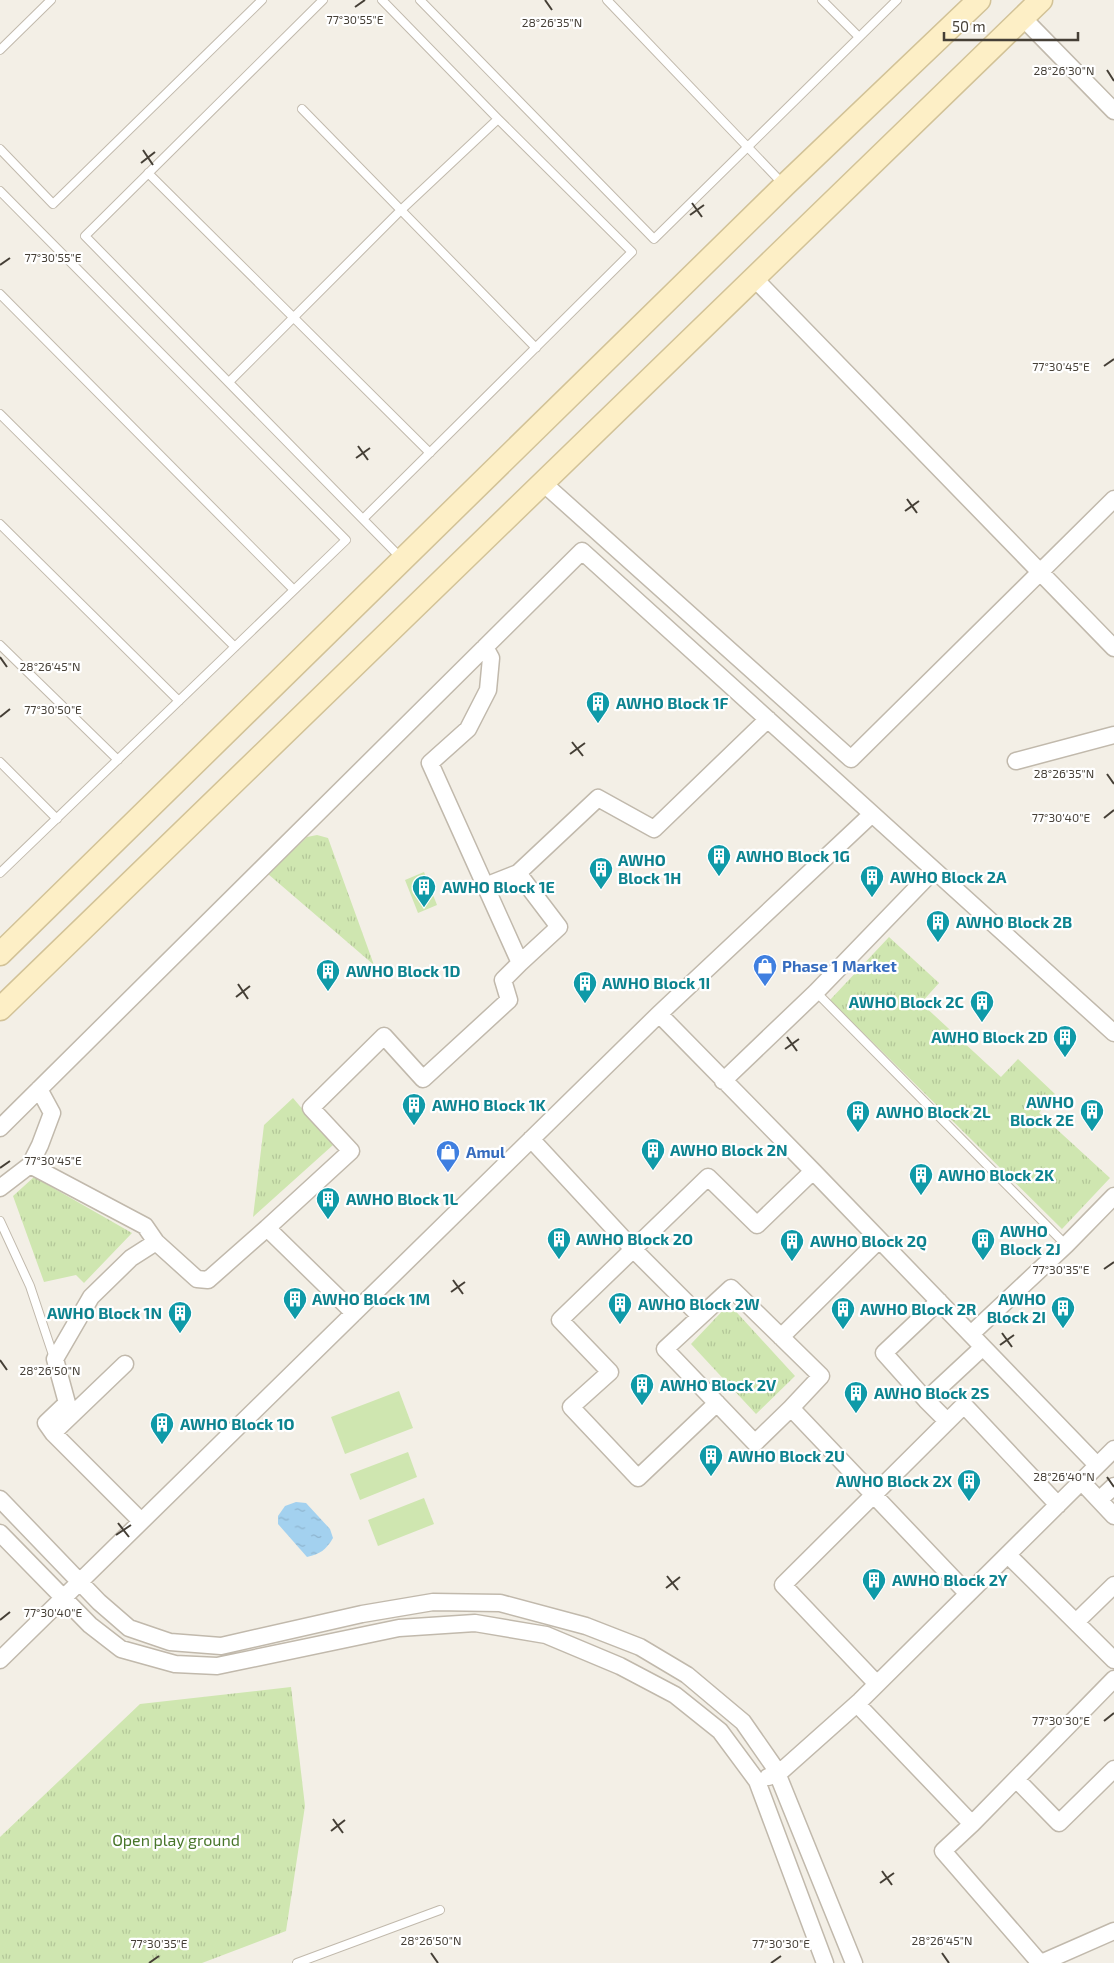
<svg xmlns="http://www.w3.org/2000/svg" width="1114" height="1963" font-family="'Exo 2',sans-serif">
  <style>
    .grass { fill: #cfe6b0 }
    .park { fill: url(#park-tufts) }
    .water { fill: url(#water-ripples) }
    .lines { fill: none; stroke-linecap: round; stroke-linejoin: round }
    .lane-casing { stroke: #c1b9ac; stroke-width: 10 }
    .street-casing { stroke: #c1b9ac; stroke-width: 19 }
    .secondary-casing { stroke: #d2c297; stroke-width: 25 }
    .lane { stroke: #fff; stroke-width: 8 }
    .street { stroke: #fff; stroke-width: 16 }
    .secondary { stroke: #fdefc6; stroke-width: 22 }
    .ticks { fill: none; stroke: #453f36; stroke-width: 2 }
    .labels { text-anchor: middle; stroke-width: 4.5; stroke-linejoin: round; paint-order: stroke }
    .culture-label { font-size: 16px; font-weight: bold; fill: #0d838f; stroke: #fff; text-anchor: start }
    .shop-label { font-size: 16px; font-weight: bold; fill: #366cbe; stroke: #fff; text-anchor: start }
    .park-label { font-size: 16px; fill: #48762a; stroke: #fff }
    .ticks-label { font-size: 12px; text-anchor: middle; fill: #453f36; stroke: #fff; stroke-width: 4.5; stroke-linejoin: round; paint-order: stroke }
  </style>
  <defs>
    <pattern id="park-tufts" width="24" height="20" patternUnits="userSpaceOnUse" patternTransform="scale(1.25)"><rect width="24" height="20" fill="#cfe6b0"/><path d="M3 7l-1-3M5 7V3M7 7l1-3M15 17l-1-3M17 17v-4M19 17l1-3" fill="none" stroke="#b3c698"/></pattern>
    <pattern id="water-ripples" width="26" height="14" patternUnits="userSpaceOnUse" patternTransform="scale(1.25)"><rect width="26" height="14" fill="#a3d1ef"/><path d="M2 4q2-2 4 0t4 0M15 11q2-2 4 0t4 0" fill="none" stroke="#8eb4ce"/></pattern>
  </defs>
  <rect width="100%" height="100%" fill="#f3efe6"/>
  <path class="grass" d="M 424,872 L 437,905 L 418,913 L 405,880 Z
    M 399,1391 L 413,1428 L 345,1454 L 331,1417 Z
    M 408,1452 L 417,1477 L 360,1500 L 350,1474 Z
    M 424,1498 L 434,1524 L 378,1546 L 368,1520 Z"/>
  <path class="park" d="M 317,835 L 328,838 L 374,965 L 268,874 L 307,837 Z
    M 889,937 L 939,983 L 921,1003 L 1001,1077 L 1018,1059 L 1055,1094 L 1039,1113 L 1110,1178 L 1062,1229 L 830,1000 Z
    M 293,1098 L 333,1145 L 253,1217 L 264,1125 Z
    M 34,1177 L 132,1233 L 84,1283 L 76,1275 L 44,1282 L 13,1196 Z
    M 729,1304 L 795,1376 L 756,1414 L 691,1344 Z
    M 291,1687 L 305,1806 L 286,1931 L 202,1963 L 0,1963 L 0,1837 L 140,1704 Z"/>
  <path class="water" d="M 296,1502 L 306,1503 L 330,1529 L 333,1538 C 326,1550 320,1554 307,1557 L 278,1524 L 278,1516 L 285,1506 Z"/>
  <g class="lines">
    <g class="lane-casing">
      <path id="lane" d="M 323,0 L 85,236 L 401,558
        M 420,0 L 654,239 L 897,0
        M 607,0 L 783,184
        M 822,0 L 859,37
        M 0,50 L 51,0
        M 302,109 L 536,348
        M 0,149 L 53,204 L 262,0
        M 148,173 L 430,453
        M 0,191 L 346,540 L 0,873
        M 0,294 L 294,590
        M 229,382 L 401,210 L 498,119
        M 0,414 L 235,647
        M 364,518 L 632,252 L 498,119 L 382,0
        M 0,524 L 179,701
        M 0,645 L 118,760
        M 0,762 L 57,819
        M 816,992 L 1066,1245
        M 0,1221 L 30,1286 L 54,1358
        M 297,1963 L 440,1910"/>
    </g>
    <g class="street-casing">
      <path id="street" d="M 1023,18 L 1114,111
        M 753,277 L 1114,648
        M 542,482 L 851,759 L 1114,499
        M 1016,761 L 1114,735
        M 518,873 L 559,927 L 520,963
        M 485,886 L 518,873 L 598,798 L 654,829 L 768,719
        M 659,1014 L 813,1171 L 1097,1465
        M 723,1081 L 816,992 L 933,871
        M 39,1089 L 52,1113 L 40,1145 L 30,1165 L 145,1226 L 156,1242
        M 0,1128 L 582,551 L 1114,1033
        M 531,1139 L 633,1249 L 700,1316
        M 0,1188 L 30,1165
        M 267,1228 L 351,1151 L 311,1108 L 384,1036 L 423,1079 L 509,1000 L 503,980 L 520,963 L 430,763 L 468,729 L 488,690 L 491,658 L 485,647
        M 971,1334 L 1066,1245 L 1114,1196
        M 781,1337 L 879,1240
        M 926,1400 L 884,1353 L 939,1301
        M 717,1403 L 638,1478 L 571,1407 L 610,1372 L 560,1320 L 708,1177 L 757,1225 L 813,1171
        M 791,1408 L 821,1376 L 731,1288 L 665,1349 L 755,1443 L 791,1408 L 968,1594
        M 947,1421 L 926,1400 L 983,1347
        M 53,1433 L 125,1364
        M 1081,1481 L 1114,1516
        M 0,1499 L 99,1602 L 129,1628 L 170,1642 L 221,1646 L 362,1614 L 433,1602 L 500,1603 L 586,1626 L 640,1647 L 687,1675 L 743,1722 L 775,1768 L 854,1963
        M 1099,1500 L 1114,1486
        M 141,1521 L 53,1433 L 46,1423 L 67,1403 L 55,1359 L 91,1297 L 131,1258 L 156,1242 L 197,1279 L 208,1280 L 267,1228 L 354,1313
        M 0,1533 L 90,1625 L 121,1649 L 175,1664 L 217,1666 L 399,1628 L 475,1623 L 546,1635 L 620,1666 L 675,1695 L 720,1731 L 757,1781 L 825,1963
        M 1008,1555 L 1114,1660
        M 1076,1622 L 1114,1585
        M 0,1660 L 659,1014 L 872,814
        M 877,1684 L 783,1585 L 964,1405 L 1058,1505
        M 857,1704 L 972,1824 L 1114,1679
        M 768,1777 L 778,1774 L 860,1701 L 1114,1449
        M 1016,1779 L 1059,1823 L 1114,1769
        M 972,1824 L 943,1851 L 1040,1963
        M 1041,1963 L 1114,1931"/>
    </g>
    <g class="secondary-casing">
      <path id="secondary" d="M 0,954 L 785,185 L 979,0
        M 0,1009 L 1041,0"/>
    </g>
    <use href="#lane" class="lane"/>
    <use href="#street" class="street"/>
    <use href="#secondary" class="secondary"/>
  </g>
  <path class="ticks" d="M 545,0 L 552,10M 355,7 L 365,0M 1107,70 L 1114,81M 143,150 L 153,165M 141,163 L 155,152M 692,203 L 702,217M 690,215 L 704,205M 0,265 L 10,258M 1104,366 L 1114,359M 358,446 L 368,460M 356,458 L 370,448M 907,499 L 917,513M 905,511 L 919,501M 0,657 L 7,667M 0,717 L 10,709M 572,742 L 583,756M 570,754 L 585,743M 1107,774 L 1114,784M 1104,818 L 1114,810M 238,984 L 248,999M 236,997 L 250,986M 787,1037 L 797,1051M 785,1049 L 799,1039M 0,1168 L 10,1161M 1104,1269 L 1114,1262M 453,1280 L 463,1294M 451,1292 L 465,1282M 1002,1333 L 1012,1347M 1000,1345 L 1014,1335M 0,1360 L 7,1370M 1107,1477 L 1114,1487M 118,1523 L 129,1537M 116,1535 L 131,1525M 667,1576 L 678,1590M 666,1588 L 680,1577M 0,1620 L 10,1612M 1104,1721 L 1114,1713M 333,1819 L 343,1833M 331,1831 L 345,1820M 882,1871 L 892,1885M 880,1883 L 894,1873M 431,1953 L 438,1963M 942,1953 L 949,1963M 149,1963 L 159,1956M 771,1963 L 781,1956"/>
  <defs>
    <g id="building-pin" transform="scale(1.25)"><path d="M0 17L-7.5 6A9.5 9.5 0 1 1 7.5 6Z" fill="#0f9aa8" stroke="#fff"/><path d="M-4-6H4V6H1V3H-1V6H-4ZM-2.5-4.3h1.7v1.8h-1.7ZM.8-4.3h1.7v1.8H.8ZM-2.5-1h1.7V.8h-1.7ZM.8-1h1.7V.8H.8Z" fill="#fff"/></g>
    <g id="shop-pin" transform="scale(1.25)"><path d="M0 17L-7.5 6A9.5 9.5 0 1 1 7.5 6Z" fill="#3f7fe0" stroke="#fff"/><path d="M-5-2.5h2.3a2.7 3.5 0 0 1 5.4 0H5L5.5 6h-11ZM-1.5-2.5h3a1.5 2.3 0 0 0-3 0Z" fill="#fff"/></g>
  </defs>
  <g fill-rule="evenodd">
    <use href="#building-pin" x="598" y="703"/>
    <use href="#building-pin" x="719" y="856"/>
    <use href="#building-pin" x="601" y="869"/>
    <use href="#building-pin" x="872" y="877"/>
    <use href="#building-pin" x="424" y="887"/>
    <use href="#building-pin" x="938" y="922"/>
    <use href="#shop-pin" x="765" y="966"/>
    <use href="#building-pin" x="328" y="971"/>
    <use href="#building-pin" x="585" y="983"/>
    <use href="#building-pin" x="982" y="1002"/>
    <use href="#building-pin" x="1065" y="1037"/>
    <use href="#building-pin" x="414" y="1105"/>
    <use href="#building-pin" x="1092" y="1111"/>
    <use href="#building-pin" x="858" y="1112"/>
    <use href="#building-pin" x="653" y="1150"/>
    <use href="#shop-pin" x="448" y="1152"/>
    <use href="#building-pin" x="921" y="1175"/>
    <use href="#building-pin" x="328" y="1199"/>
    <use href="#building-pin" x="559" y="1239"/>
    <use href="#building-pin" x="983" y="1240"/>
    <use href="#building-pin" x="792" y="1241"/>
    <use href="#building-pin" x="295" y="1299"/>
    <use href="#building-pin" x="620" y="1304"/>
    <use href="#building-pin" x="1063" y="1308"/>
    <use href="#building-pin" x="843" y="1309"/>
    <use href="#building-pin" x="180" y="1313"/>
    <use href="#building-pin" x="642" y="1385"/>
    <use href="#building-pin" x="856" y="1393"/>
    <use href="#building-pin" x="162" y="1424"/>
    <use href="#building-pin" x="711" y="1456"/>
    <use href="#building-pin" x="969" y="1481"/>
    <use href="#building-pin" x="874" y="1580"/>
  </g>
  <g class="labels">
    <g class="culture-label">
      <text x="616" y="709">AWHO Block 1F</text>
      <text x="736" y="862">AWHO Block 1G</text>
      <text x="618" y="866">AWHO<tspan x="618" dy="18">Block 1H</tspan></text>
      <text x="890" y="883">AWHO Block 2A</text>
      <text x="442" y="893">AWHO Block 1E</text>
      <text x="956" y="928">AWHO Block 2B</text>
      <text x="346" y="977">AWHO Block 1D</text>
      <text x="602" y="989">AWHO Block 1I</text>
      <text x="964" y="1008" text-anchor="end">AWHO Block 2C</text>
      <text x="1048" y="1043" text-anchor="end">AWHO Block 2D</text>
      <text x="1074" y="1108" text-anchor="end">AWHO<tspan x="1074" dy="18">Block 2E</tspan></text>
      <text x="432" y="1111">AWHO Block 1K</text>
      <text x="876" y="1118">AWHO Block 2L</text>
      <text x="670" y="1156">AWHO Block 2N</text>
      <text x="938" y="1181">AWHO Block 2K</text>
      <text x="346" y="1205">AWHO Block 1L</text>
      <text x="1000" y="1237">AWHO<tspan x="1000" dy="18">Block 2J</tspan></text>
      <text x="576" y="1245">AWHO Block 2O</text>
      <text x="810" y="1247">AWHO Block 2Q</text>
      <text x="312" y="1305">AWHO Block 1M</text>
      <text x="1046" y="1305" text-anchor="end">AWHO<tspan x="1046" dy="18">Block 2I</tspan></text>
      <text x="638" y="1310">AWHO Block 2W</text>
      <text x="860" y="1315">AWHO Block 2R</text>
      <text x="162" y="1319" text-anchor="end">AWHO Block 1N</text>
      <text x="660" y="1391">AWHO Block 2V</text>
      <text x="874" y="1399">AWHO Block 2S</text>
      <text x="180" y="1430">AWHO Block 1O</text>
      <text x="728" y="1462">AWHO Block 2U</text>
      <text x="952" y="1487" text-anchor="end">AWHO Block 2X</text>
      <text x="892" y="1586">AWHO Block 2Y</text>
    </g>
    <g class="shop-label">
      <text x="782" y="972">Phase 1 Market</text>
      <text x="466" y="1158">Amul</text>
    </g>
    <g class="park-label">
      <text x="176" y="1846">Open play ground</text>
    </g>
  </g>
  <g class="ticks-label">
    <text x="355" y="24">77°30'55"E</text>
    <text x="552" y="27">28°26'35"N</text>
    <text x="1064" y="75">28°26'30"N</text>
    <text x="53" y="262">77°30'55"E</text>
    <text x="1061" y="371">77°30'45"E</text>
    <text x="50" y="671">28°26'45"N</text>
    <text x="53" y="714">77°30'50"E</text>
    <text x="1064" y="778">28°26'35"N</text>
    <text x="1061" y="822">77°30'40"E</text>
    <text x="53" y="1165">77°30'45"E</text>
    <text x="1061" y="1274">77°30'35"E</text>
    <text x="50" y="1375">28°26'50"N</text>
    <text x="1064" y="1481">28°26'40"N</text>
    <text x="53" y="1617">77°30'40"E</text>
    <text x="1061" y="1725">77°30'30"E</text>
    <text x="431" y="1945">28°26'50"N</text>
    <text x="942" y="1945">28°26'45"N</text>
    <text x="159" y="1948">77°30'35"E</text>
    <text x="781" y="1948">77°30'30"E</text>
  </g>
  <path d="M944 32v8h134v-8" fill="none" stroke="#453f36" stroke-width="2.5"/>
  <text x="952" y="32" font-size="15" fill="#453f36" stroke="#ffffff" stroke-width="4" paint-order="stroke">50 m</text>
</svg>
